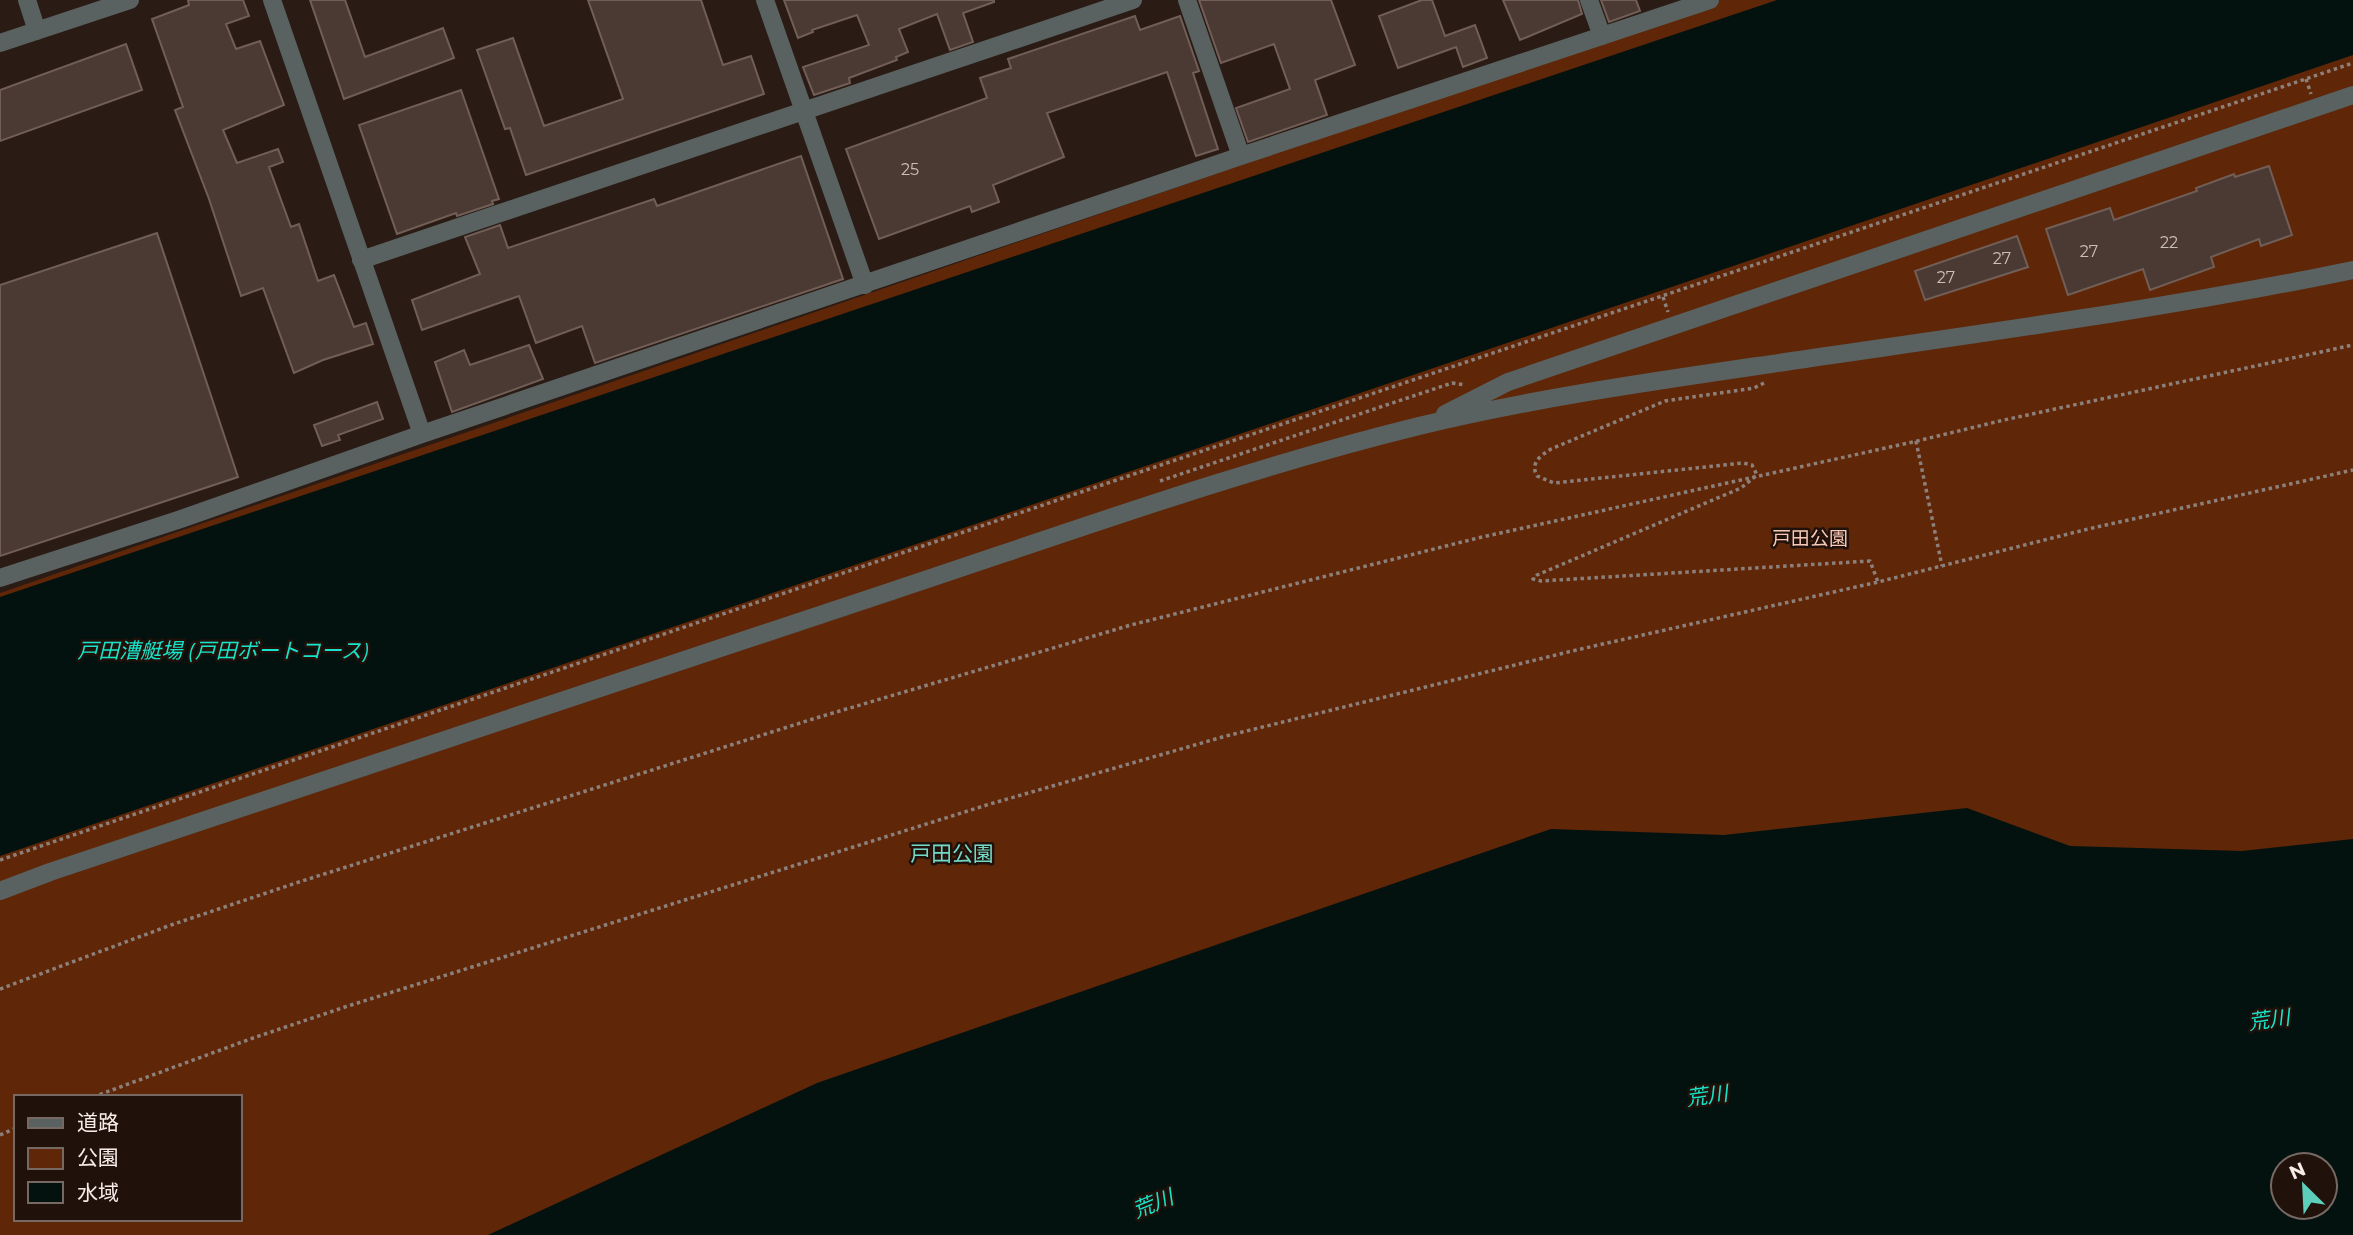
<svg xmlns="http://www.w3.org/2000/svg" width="2353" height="1235" font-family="Montserrat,'Noto Sans JP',sans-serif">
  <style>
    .green { fill: #5f2608; fill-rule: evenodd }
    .water { fill: #03120f; fill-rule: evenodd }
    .building { fill: #4b3a33; stroke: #715f57; stroke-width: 2 }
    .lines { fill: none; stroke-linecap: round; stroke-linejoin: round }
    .path { stroke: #8d807b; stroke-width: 3.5; stroke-dasharray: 3.5 3.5; stroke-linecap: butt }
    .minor { stroke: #596260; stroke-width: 18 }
    .labels { text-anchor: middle; stroke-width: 5; stroke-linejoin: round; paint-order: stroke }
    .number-label { font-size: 16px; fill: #cbbfba }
    .park-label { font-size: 19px; fill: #f7c9b6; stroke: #20110b }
    .water-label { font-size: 21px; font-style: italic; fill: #17e4c9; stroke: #20110b }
    .neighbourhood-label { font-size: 21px; fill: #74dac7; stroke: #20110b }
  </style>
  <rect width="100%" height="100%" fill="#2a1b14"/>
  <path class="green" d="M 1720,0 L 2353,0 L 2353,1006 L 1077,1235 L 0,1235 L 0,593 ZM 16,1097 L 240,1097 L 240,1219 L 16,1219 Z"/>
  <path class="water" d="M 1777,0 L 2353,0 L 2353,55 L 0,856 L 0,597 Z
    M 1967,808 L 2070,846 L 2242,851 L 2353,839 L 2353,1235 L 488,1235 L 817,1083 L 1551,829 L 1724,835 ZM 2283,1165 L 2325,1165 L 2325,1207 L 2283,1207 Z"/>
  <path class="building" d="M 188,0 L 243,0 L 249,16 L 226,24 L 236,49 L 260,41 L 284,105 L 223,130 L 237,163 L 278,149 L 283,162 L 269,167 L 291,227 L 299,224 L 318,281 L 334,275 L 354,327 L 366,323 L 373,344 L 323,360 L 294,373 L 263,288 L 241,296 L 209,199 L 175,110 L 183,107 L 152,19 L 189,5 Z
    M 310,0 L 345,0 L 365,57 L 443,28 L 454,58 L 344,99 Z
    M 588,0 L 701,0 L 723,65 L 751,56 L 764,94 L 526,175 L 510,128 L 505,129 L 477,50 L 513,38 L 544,126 L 623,99 Z
    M 784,0 L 994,0 L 994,2 L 963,13 L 973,42 L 950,50 L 937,14 L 899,29 L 908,52 L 896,57 L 897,60 L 849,78 L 850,83 L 814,95 L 803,67 L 869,45 L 857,15 L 812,30 L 813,32 L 798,38 Z
    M 1199,0 L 1331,0 L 1355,65 L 1315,80 L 1327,115 L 1248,142 L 1236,108 L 1290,89 L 1274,44 L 1221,63 Z
    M 1422,0 L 1432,0 L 1445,36 L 1475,25 L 1487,58 L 1463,67 L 1456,47 L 1398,68 L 1379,16 Z
    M 1503,0 L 1578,0 L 1582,14 L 1520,40 Z
    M 1601,0 L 1636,0 L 1640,11 L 1609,22 Z
    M 1135,16 L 1140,30 L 1180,16 L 1199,71 L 1193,73 L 1218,149 L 1196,156 L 1167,72 L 1047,113 L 1064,157 L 993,185 L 999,202 L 972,212 L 970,206 L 879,239 L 846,149 L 987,98 L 980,78 L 1011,68 L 1008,59 Z
    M 126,44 L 142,90 L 0,141 L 0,90 Z
    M 461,90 L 499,199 L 492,201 L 493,204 L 457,216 L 456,213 L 397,234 L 359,125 Z
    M 801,156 L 843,279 L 595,363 L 582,326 L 536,343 L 519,296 L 422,330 L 412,300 L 480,274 L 465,237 L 500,225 L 508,248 L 654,199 L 657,206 Z
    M 2269,166 L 2292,235 L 2261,246 L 2259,239 L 2211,257 L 2214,267 L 2150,290 L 2143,269 L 2068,295 L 2046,229 L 2110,208 L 2114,220 L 2197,191 L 2196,188 L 2234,174 L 2235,177 Z
    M 157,233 L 238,477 L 0,556 L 0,285 Z
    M 2017,236 L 2028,267 L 1925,300 L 1915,271 Z
    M 529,345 L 543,379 L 452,412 L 435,362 L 464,350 L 470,365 Z
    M 377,402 L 383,419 L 338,435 L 340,440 L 322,446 L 314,425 Z"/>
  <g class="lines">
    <path class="path" d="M 2306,79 L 2311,94
      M 1663,297 L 1668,312
      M 1764,383 L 1754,388 L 1665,401 L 1551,449 C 1540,456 1530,463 1537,476 L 1554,483 L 1743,463 L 1752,465 L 1757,475 L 1741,488 L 1537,575 L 1533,579 L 1541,581 L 1870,561 L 1878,582
      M 1916,441 L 1942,566
      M 1160,481 L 1452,383 L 1465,385
      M 0,860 L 1143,471 L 2353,63
      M 0,989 L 171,925 L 299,882 L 816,718 L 1131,625 L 1478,538 L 1913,442 L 2004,420 L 2353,345
      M 93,1097 L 253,1038 L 348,1006 L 990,804 L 1226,736 L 1572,651 L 1878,582 L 2088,529 L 2353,470
      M 0,1135 L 16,1128"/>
    <path class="minor" d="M 27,0 L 37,31
      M 272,0 L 422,434
      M 765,0 L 865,285
      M 1187,0 L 1241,156
      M 1589,0 L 1602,36
      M 0,43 L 130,0
      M 361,260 L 1133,0
      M 1445,414 L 1508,382 L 2353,95
      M 0,578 L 181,519 L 422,434 L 1241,156 L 1710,0
      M 0,891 L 50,872 C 331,778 611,684 892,591 C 1067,533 1240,470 1419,426 C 1539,397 1662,380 1785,362 C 1975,334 2165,309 2353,270"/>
  </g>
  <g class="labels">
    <g class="number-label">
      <text x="910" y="175">25</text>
      <text x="2169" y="248">22</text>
      <text x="2089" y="257">27</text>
      <text x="2002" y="264">27</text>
      <text x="1946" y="283">27</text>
    </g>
    <g class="park-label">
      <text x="1810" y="545">戸田公園</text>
    </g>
    <g class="water-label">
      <text x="223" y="658">戸田漕艇場 (戸田ボートコース)</text>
      <text transform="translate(2269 1020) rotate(-8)" y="7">荒川</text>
      <text transform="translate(1707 1096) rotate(-8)" y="7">荒川</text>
      <text transform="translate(1153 1204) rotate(-22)" y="7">荒川</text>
    </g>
    <g class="neighbourhood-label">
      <text x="952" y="861">戸田公園</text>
    </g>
  </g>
  <rect x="14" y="1095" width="228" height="126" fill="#20110b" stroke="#766863" stroke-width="2"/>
  <rect x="28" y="1118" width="35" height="10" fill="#596260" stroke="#766863" stroke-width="2"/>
  <text x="77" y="1130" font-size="21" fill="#f6ebe7">道路</text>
  <rect x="28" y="1148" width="35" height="21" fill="#5f2608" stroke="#766863" stroke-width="2"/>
  <text x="77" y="1165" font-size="21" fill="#f6ebe7">公園</text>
  <rect x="28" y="1182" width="35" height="21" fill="#03120f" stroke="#766863" stroke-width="2"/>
  <text x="77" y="1200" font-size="21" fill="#f6ebe7">水域</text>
  <g transform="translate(2304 1186) rotate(336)"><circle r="33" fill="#20110b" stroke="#766863" stroke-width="2"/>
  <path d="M0-5L12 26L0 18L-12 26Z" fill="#5cceba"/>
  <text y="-10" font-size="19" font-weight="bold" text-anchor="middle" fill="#f6ebe7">N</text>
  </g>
</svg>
